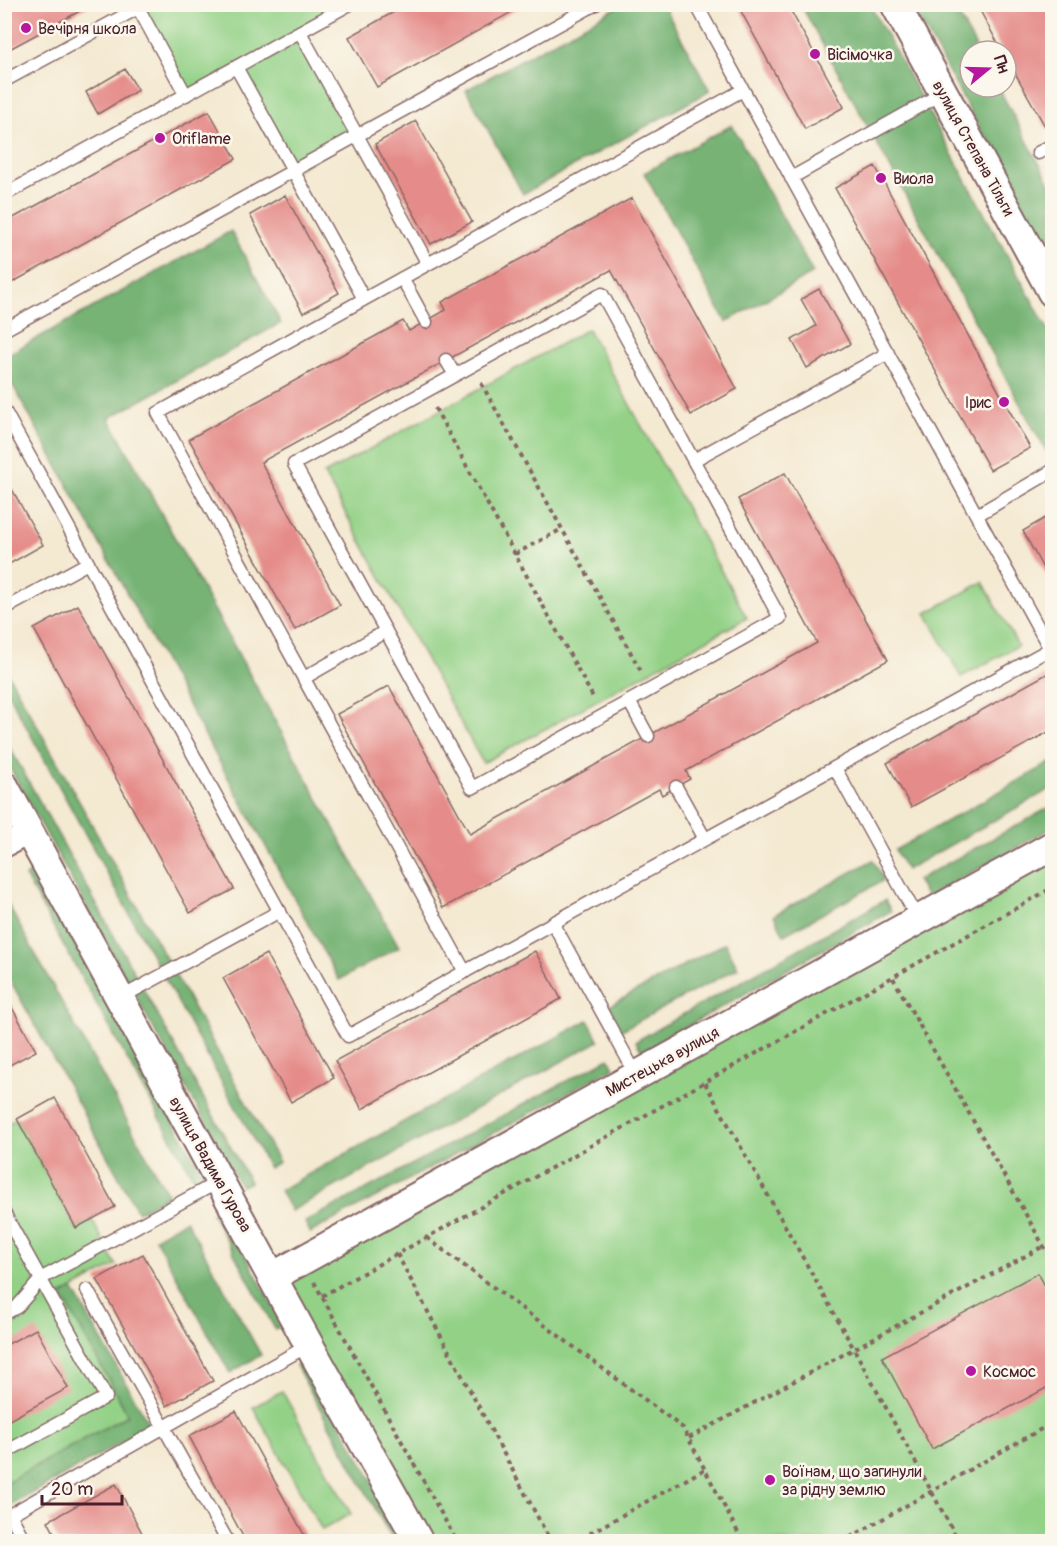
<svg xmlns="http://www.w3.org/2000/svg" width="1057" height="1546" font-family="Pangolin,sans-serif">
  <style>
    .green { fill: #93d187; stroke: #6e7859; stroke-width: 1.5 }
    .forest { fill: #76b374; stroke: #606950; stroke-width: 1.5 }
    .building { fill: #e58c8a }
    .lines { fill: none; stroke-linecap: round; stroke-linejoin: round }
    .service-casing { stroke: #866665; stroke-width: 15 }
    .minor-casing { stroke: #866665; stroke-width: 26 }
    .tertiary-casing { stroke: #866665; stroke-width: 32 }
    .path { stroke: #866665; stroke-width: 4; stroke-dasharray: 4.5 4.5; stroke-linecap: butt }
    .service { stroke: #fff; stroke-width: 12 }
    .minor { stroke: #fff; stroke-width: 22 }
    .tertiary { stroke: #fff; stroke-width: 28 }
    .poi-dot { fill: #b5179e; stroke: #fbf7ec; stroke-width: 2 }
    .labels { text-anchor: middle; stroke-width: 5; stroke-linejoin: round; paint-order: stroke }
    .poi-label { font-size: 16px; fill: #4a1f2b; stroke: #fbf7ec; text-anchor: start }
    .street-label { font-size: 16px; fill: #4a1f2b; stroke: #fbf7ec }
  </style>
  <rect width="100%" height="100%" fill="#fbf7ec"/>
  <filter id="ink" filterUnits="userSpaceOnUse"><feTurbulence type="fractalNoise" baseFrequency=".0167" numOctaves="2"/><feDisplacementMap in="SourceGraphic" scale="12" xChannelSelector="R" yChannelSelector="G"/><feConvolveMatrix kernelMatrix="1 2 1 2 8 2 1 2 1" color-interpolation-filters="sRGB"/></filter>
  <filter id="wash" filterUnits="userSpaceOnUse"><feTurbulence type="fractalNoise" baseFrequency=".008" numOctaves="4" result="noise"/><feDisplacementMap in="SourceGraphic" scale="24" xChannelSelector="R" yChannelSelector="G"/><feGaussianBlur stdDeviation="1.35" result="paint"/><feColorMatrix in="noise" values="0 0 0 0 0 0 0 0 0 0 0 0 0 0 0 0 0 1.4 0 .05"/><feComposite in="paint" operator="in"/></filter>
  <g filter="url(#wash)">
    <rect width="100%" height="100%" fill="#f4e9d1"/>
    <path class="green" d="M 136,5 L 350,5 L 300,32 L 357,136 L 293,171 L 236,68 L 186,95 Z
      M 588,329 L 747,618 L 483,763 L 324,474 Z
      M 983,582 L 1018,646 L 961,677 L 926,613 Z
      M 1052,846 L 1052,1541 L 419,1541 L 272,1277 Z
      M 17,1119 L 76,1228 L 92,1220 L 116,1265 L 62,1295 L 128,1415 L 5,1483 L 4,1125 Z
      M 282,1391 L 351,1514 L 322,1530 L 253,1407 Z"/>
    <path class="forest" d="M 663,5 L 710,91 L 523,194 L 466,90 L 621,5 Z
      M 801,5 L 870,5 L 1052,337 L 1052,462 Z
      M 912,5 L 953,5 L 978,51 L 970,51 L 970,87 L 998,87 L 1052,187 L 1052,261 Z
      M 732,125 L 813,273 L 726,322 L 644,173 Z
      M 231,231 L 281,323 L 109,418 L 399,947 L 339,980 L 5,371 L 5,356 Z
      M 4,666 L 279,1162 L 269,1168 L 5,688 Z
      M 4,737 L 250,1182 L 241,1187 L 5,759 Z
      M 1052,762 L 1052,788 L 906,870 L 895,850 Z
      M 1052,806 L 1052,828 L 927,897 L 917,880 Z
      M 873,860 L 884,880 L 784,935 L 774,915 Z
      M 34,871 L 203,1174 L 194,1179 L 25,876 Z
      M 5,899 L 168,1195 L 138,1212 L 5,971 Z
      M 885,900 L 891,911 L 642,1052 L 636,1041 Z
      M 725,943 L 738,968 L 620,1031 L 607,1007 Z
      M 588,1020 L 599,1041 L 291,1211 L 280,1190 Z
      M 609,1058 L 614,1068 L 310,1233 L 305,1222 Z
      M 220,1208 L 283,1325 L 275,1329 L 212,1213 Z
      M 186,1220 L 261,1355 L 230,1373 L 155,1238 Z
      M 73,1289 L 150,1426 L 5,1509 L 5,1483 L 128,1415 L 62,1295 Z
      M 305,1360 L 406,1541 L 393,1541 L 296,1365 Z"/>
    <g id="blocks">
      <path class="building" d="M 408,4 L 526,4 L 377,87 L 349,37 Z
        M 737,4 L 787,4 L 844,107 L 805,129 Z
        M 4,5 L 91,5 L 4,52 Z
        M 977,5 L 1052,5 L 1052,125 L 1046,128 L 1006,57 L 1006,51 L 1002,51 Z
        M 125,69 L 138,90 L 98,114 L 86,92 Z
        M 209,111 L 236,159 L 6,286 L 4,283 L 4,223 Z
        M 416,121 L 472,222 L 431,244 L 375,144 Z
        M 875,166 L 1030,448 L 990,470 L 835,188 Z
        M 285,195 L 339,293 L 303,313 L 250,215 Z
        M 632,198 L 737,389 L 691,415 L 611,270 L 261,462 L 340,605 L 295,630 L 189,439 L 403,321 L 409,331 L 446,310 L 442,302 Z
        M 819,289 L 850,344 L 807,368 L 792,340 L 816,326 L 801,299 Z
        M 785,473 L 888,660 L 686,771 L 690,779 L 662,795 L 659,789 L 443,908 L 337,714 L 389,686 L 470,834 L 817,643 L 738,499 Z
        M 4,475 L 43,545 L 4,567 Z
        M 1052,514 L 1052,585 L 1023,531 Z
        M 78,605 L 234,889 L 190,913 L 34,629 Z
        M 1052,671 L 1052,730 L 911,807 L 887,763 Z
        M 535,951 L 561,999 L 362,1109 L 335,1061 Z
        M 266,954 L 334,1078 L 291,1102 L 223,978 Z
        M 4,993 L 36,1051 L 4,1068 Z
        M 55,1098 L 115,1207 L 76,1228 L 17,1119 Z
        M 143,1254 L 213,1381 L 167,1406 L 97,1279 Z
        M 1038,1273 L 1052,1299 L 1052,1385 L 932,1449 L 882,1357 Z
        M 36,1329 L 68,1388 L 4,1423 L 4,1346 Z
        M 236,1411 L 307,1540 L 305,1542 L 246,1542 L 189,1436 Z
        M 116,1484 L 142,1533 L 126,1542 L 59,1542 L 48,1521 Z"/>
    </g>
  </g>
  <g filter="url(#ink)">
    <use href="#blocks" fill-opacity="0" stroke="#866665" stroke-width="1.5"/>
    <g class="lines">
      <g class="service-casing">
        <path id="service" d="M 136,4 L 186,95
          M 300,32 L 428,264
          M 236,67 L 364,299
          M 4,81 L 138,8
          M 1038,153 L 1052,145
          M 791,178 L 943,93
          M 4,195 L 350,4
          M 402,278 L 426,322
          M 602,294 L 780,618 L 472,788 L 294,464 Z
          M 4,330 L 596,4
          M 446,360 L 455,375
          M 4,410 L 348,1036 L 1050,649 L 696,4
          M 694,460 L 888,353
          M 977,515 L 1052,471
          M 4,609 L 88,563
          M 304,678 L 386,631
          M 629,701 L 648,736
          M 835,768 L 918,919
          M 676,787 L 705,839
          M 553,923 L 637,1076
          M 465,972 L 158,413 L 743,90
          M 120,998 L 280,911
          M 4,1213 L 106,1397 L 4,1453
          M 87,1290 L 228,1542
          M 4,1314 L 17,1307 L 42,1278 L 220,1181
          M 10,1514 L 25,1542
          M 4,1518 L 309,1345"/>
      </g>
      <g class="minor-casing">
        <path id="minor" d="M 4,846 L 30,832"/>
      </g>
      <g class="tertiary-casing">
        <path id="tertiary" d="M 895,4 L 1052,292
          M 4,786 L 309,1345 L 419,1542
          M 272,1277 L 1052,846"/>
      </g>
      <path class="path" d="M 481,383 L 642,673
        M 435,408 L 594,699
        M 515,554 L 562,529
        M 893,978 L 1052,1261
        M 705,1083 L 854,1349 L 959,1542
        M 427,1238 L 683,1428 L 743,1542
        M 397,1254 L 551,1542
        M 314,1282 L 457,1542
        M 322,1296 L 1052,888
        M 689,1438 L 1044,1246
        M 574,1542 L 705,1469
        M 842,1542 L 1052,1423"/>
      <use href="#service" class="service"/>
      <use href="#minor" class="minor"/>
      <use href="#tertiary" class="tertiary"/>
    </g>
  </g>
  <g class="poi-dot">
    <circle cx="26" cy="28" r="6"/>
    <circle cx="815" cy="54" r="6"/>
    <circle cx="160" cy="138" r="6"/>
    <circle cx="881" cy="178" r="6"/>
    <circle cx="1004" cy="402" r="6"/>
    <circle cx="971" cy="1371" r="6"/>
    <circle cx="770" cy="1480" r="6"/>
  </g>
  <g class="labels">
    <g class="poi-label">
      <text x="38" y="34">Вечірня школа</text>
      <text x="827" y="60">Вісімочка</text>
      <text x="172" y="144">Oriflame</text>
      <text x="893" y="184">Виола</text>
      <text x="992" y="408" text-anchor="end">Ірис</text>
      <text x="983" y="1377">Космос</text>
      <text x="782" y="1477">Воїнам, що загинули<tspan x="782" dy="18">за рідну землю</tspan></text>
    </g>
    <g class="street-label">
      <text transform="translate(974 148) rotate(61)" y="6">вулиця Степана Тільги</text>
      <text transform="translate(662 1061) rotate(-29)" y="6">Мистецька вулиця</text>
      <text transform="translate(211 1164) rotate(61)" y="6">вулиця Вадима Гурова</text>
    </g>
  </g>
  <rect width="1057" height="1546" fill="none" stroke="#fbf7ec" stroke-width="24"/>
  <g transform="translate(988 69) rotate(71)"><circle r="28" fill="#fbf7ec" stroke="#b4a19f" stroke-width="1.5"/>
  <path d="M0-4.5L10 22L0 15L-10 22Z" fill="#b5179e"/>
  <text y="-9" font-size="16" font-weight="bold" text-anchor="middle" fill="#4a1f2b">Пн</text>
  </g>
  <path d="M42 1495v9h80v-9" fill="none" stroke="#4a1f2b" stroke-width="3"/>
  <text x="51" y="1495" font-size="18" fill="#4a1f2b" stroke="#fbf7ec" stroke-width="4.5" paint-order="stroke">20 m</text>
</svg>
